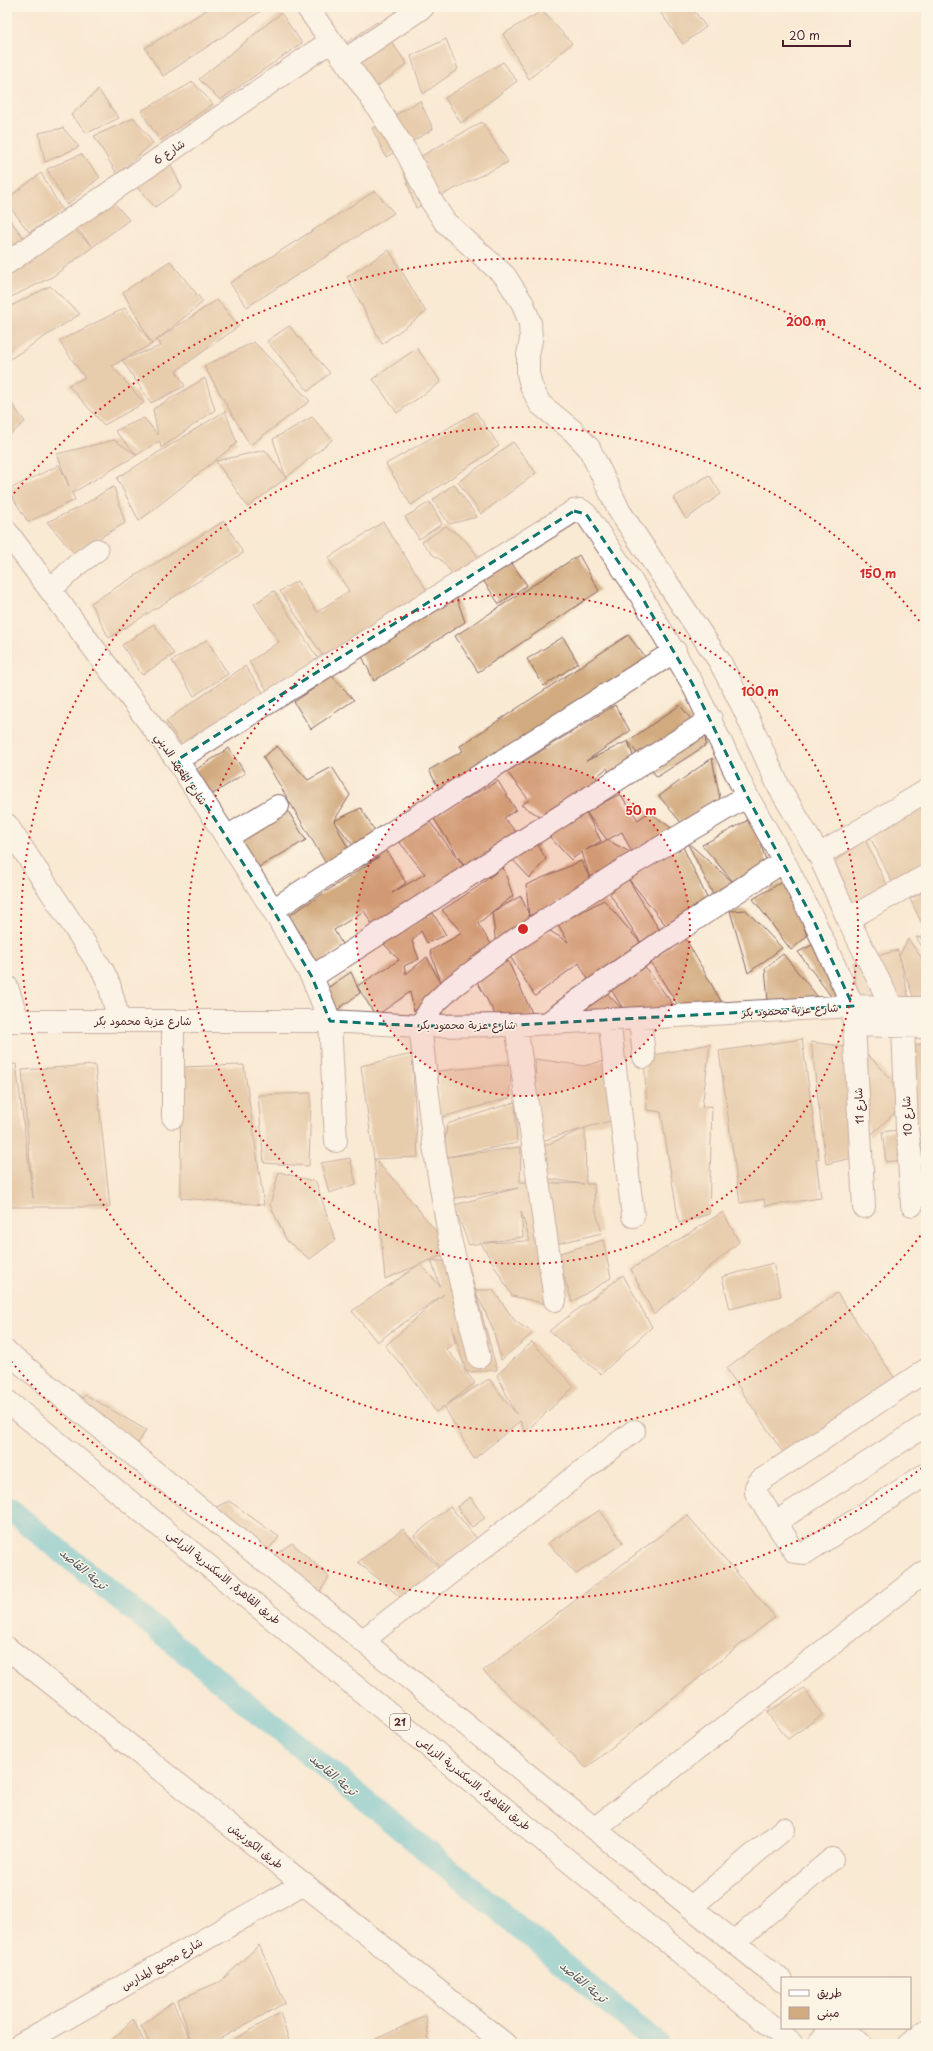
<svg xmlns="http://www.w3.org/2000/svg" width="933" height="2051" font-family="'Playpen Sans','Playpen Sans Arabic',sans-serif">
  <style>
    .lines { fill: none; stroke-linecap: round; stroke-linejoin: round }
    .canal { stroke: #52bece; stroke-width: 23 }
    .building { fill: #d2aa7f; fill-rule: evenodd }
    .minor-casing { stroke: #876666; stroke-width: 24 }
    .highway-casing { stroke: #876666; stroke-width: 24 }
    .minor { stroke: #fff; stroke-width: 22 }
    .highway { stroke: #fff; stroke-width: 22 }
    .marked { fill: none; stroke: #0f766e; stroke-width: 3; stroke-dasharray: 8 5; stroke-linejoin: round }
    .ring { fill: none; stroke: #d62828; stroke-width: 2; stroke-dasharray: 2 4 }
    .labels { text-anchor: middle; stroke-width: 3; stroke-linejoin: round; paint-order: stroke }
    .shield { fill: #fcf5e5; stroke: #7f5f63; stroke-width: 1 }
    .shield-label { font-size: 10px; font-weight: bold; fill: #4a1f2b }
    .street-label { font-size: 11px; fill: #4a1f2b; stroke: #fcf5e5 }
    .water-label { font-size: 12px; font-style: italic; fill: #4d5764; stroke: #fcf5e5 }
    .centre { fill: #d62828; stroke: #fcf5e5; stroke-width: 2 }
    .ring-label { font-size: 12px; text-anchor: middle; font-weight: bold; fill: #d62828; stroke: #fcf5e5; stroke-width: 3; stroke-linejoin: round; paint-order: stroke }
  </style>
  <rect width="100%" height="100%" fill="#fcf5e5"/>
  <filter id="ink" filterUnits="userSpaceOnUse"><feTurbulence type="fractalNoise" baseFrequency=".025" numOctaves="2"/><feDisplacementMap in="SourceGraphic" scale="8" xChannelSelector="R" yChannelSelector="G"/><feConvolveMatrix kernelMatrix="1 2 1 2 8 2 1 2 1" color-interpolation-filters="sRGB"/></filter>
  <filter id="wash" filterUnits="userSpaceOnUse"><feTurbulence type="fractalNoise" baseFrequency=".012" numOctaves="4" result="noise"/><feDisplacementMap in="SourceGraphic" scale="16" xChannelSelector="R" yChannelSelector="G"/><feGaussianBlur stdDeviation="0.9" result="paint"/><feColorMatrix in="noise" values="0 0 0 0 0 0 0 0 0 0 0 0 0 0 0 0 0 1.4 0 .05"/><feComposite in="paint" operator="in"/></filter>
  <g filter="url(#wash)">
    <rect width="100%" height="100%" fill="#f9ead4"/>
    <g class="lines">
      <path class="canal" d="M 7,1507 L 465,1882 L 658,2044"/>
    </g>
    <g id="blocks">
      <path class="building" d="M 211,7 L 267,7 L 163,76 L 145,48 Z
        M 661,7 L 691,7 L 706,27 L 683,44 L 658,9 Z
        M 542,11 L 572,43 L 529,79 L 503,34 Z
        M 281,13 L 302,43 L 220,100 L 199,79 Z
        M 377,22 L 407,64 L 359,100 L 330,54 Z
        M 446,39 L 458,69 L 423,94 L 411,56 Z
        M 503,62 L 517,81 L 461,123 L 445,98 Z
        M 193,82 L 213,104 L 160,141 L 141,111 Z
        M 98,90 L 119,118 L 87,133 L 71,115 Z
        M 420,101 L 433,129 L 386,157 L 372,128 Z
        M 134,118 L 153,143 L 117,174 L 94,136 Z
        M 482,122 L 508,162 L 416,208 L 402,167 Z
        M 63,128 L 79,147 L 45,162 L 39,133 Z
        M 81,154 L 100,177 L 67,205 L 47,169 Z
        M 170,164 L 182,188 L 155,207 L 134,184 Z
        M 41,173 L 63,212 L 29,232 L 7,203 L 7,199 Z
        M 102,189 L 129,220 L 52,277 L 7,299 L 7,216 L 23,237 L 67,222 L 92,246 L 63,212 Z
        M 375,191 L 394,213 L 247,307 L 230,283 Z
        M 389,250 L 426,312 L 382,344 L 347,277 Z
        M 170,261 L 203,302 L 158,339 L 217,300 L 239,326 L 176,371 L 185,386 L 151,403 L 122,360 L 161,346 L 157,339 L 152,344 L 122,360 L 112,366 L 144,403 L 104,425 L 68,385 L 85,378 L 59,341 L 125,308 L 152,344 L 123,292 Z
        M 50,286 L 80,314 L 7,361 L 7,308 Z
        M 289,326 L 330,373 L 308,391 L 267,341 Z
        M 254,342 L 310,401 L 250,445 L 204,366 Z
        M 417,348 L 441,382 L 397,413 L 373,379 Z
        M 205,378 L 215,410 L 161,448 L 160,441 L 137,455 L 115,431 L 144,418 L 158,435 L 153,409 Z
        M 7,397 L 25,422 L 7,437 Z
        M 225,411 L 237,443 L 139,521 L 117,478 Z
        M 476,412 L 499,446 L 411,505 L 386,464 Z
        M 312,417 L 332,440 L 286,478 L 273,439 Z
        M 114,440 L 137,455 L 72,493 L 75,500 L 28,522 L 8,490 L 59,465 L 69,486 L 57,454 Z
        M 513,442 L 536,473 L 481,514 L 458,482 Z
        M 265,450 L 286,478 L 248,507 L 216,461 Z
        M 709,475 L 721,494 L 686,519 L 673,498 Z
        M 454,484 L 477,517 L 449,524 L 433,500 Z
        M 114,487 L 125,523 L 74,553 L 47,522 L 82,506 L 107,490 Z
        M 430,502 L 442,524 L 419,539 L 405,517 Z
        M 224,521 L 243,553 L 109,638 L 91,603 Z
        M 383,522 L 428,592 L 325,659 L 280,591 L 297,581 L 317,612 L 349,591 L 328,558 Z
        M 446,526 L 465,540 L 480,559 L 455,577 L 441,560 L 432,554 L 422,542 Z
        M 579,555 L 599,591 L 478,672 L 455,636 Z
        M 508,558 L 527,585 L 499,604 L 481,577 Z
        M 453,587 L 465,622 L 374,681 L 360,652 Z
        M 274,591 L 319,660 L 269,693 L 249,662 L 279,642 L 254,604 Z
        M 154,624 L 174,654 L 142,675 L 122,645 Z
        M 628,635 L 649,662 L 444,799 L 429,770 L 463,751 L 460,746 Z
        M 563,637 L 578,663 L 544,686 L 527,659 Z
        M 207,640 L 228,674 L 194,696 L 172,661 Z
        M 245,666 L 266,697 L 186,751 L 166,721 Z
        M 332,676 L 354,700 L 311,729 L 294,702 Z
        M 615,705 L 630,731 L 586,761 L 628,741 L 680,705 L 694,723 L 641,759 L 628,741 L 636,765 L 613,780 L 607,768 L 596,777 L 599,787 L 546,820 L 521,805 L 529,800 L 507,772 Z
        M 705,733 L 706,745 L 657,777 L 647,764 Z
        M 277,746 L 308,780 L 332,767 L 350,795 L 334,821 L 361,808 L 406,883 L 392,893 L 425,874 L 397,839 L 427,818 L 468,872 L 433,817 L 498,781 L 516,810 L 504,818 L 523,840 L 378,934 L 364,911 L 334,930 L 343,946 L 315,966 L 287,917 L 379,857 L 362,866 L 352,844 L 334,821 L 353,858 L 331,872 L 263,757 Z
        M 229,748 L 245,773 L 207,798 L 191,773 Z
        M 712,758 L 721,804 L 683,825 L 659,796 Z
        M 620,794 L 638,820 L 649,812 L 673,829 L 590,879 L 582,852 L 571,860 L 548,835 L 586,812 L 601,841 L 586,850 L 607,840 L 632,853 L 622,832 L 607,840 L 586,812 Z
        M 926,805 L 926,866 L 894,886 L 870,837 L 897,818 Z
        M 288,811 L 306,840 L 252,871 L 234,845 Z
        M 752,818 L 767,863 L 735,884 L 702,845 Z
        M 865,840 L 892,895 L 851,907 L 832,863 Z
        M 536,842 L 546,859 L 530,878 L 511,858 Z
        M 687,842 L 735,884 L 718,904 Z
        M 683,847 L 709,902 L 673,934 L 627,877 Z
        M 581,861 L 595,887 L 566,898 L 529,916 L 526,885 Z
        M 503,867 L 513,896 L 492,912 L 521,896 L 534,927 L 497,953 L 492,912 L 478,924 L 497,953 L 443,988 L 430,951 L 462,933 L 442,910 L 476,888 Z
        M 627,877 L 660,931 L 643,946 L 593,989 L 579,963 L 535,996 L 508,953 L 550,931 L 568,942 L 558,924 L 604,900 L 643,946 L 610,894 Z
        M 787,879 L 807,936 L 791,950 L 753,899 Z
        M 926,891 L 926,932 L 910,899 Z
        M 746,910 L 782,948 L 748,973 L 730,911 Z
        M 433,913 L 446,935 L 427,943 L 421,931 L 412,941 L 419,959 L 404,966 L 406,974 L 427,957 L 443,988 L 414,1011 L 410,992 L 376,1016 L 357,986 L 399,960 L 383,943 Z
        M 683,934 L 722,1003 L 681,1010 L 651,963 Z
        M 916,937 L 926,939 L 926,953 Z
        M 908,939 L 926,964 L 926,1006 L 917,1008 L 899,956 Z
        M 816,943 L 853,1006 L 839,1007 L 798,952 Z
        M 898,950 L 915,1026 L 860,1014 L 853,963 Z
        M 783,954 L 827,1008 L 768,1001 L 765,968 Z
        M 508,961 L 534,1017 L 496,1016 L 475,978 Z
        M 644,966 L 675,1007 L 625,1012 L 569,1014 L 604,990 L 625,1012 L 610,988 Z
        M 351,972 L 360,993 L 337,1010 L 326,989 Z
        M 802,1039 L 819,1159 L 816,1159 L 821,1198 L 765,1206 L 764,1199 L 740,1203 L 719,1051 Z
        M 811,1042 L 849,1047 L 852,1158 L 826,1164 Z
        M 926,1043 L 926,1150 L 922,1151 L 905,1047 Z
        M 710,1044 L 702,1107 L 712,1106 L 709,1214 L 679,1223 L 661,1112 L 647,1110 L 644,1057 Z
        M 864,1051 L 882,1069 L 906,1102 L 869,1137 Z
        M 412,1054 L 418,1157 L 374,1159 L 397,1183 L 452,1251 L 385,1279 L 374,1159 L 361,1066 Z
        M 535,1059 L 584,1066 L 607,1060 L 610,1121 L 585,1128 L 586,1184 L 594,1184 L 595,1208 L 602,1233 L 547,1246 L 547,1304 L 512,1296 L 481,1243 L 469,1245 L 454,1205 L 518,1188 L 450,1199 L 443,1158 L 447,1124 L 515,1102 L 517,1143 L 447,1157 L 521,1147 L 520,1182 L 584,1184 L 544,1178 L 540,1148 L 585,1128 L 538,1142 ZM 521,1211 L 530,1241 L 483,1243 L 523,1237 Z
        M 16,1064 L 33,1198 L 22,1070 L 95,1065 L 110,1207 L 7,1207 L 7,1065 Z
        M 512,1064 L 509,1098 L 439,1118 L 438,1071 Z
        M 244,1065 L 264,1205 L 181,1198 L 180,1067 Z
        M 311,1093 L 309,1166 L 264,1163 L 258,1095 Z
        M 907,1129 L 911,1159 L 886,1162 L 882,1132 Z
        M 350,1158 L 356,1184 L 329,1193 L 321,1163 Z
        M 926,1159 L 926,1184 L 910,1185 L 909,1160 Z
        M 279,1172 L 316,1182 L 335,1240 L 310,1259 L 287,1241 L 270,1205 Z
        M 723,1212 L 739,1242 L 654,1315 L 631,1269 Z
        M 603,1240 L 611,1278 L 572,1302 L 557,1254 Z
        M 431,1260 L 468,1264 L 497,1370 L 466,1372 L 475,1383 L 446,1405 L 489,1379 L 516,1414 L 497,1375 L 532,1342 L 574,1387 L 525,1432 L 520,1421 L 474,1459 L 444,1406 L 436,1412 L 407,1371 L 385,1346 L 444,1294 L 377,1342 L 352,1311 L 420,1264 L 440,1286 ZM 452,1326 L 466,1372 L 446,1349 L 455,1343 Z
        M 773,1263 L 781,1296 L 730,1309 L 722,1277 Z
        M 623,1275 L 652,1327 L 601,1374 L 549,1331 Z
        M 475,1290 L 493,1290 L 515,1321 L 533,1333 L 501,1360 L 493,1329 Z
        M 837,1293 L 898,1383 L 786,1457 L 726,1368 Z
        M 86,1395 L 146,1430 L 132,1453 L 78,1401 Z
        M 470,1497 L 485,1518 L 472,1527 L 457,1507 Z
        M 229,1501 L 279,1537 L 261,1558 L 212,1509 Z
        M 450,1506 L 477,1539 L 441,1569 L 414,1536 Z
        M 600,1510 L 623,1543 L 576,1574 L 548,1543 Z
        M 687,1515 L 775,1617 L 586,1768 L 483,1671 Z
        M 403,1529 L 439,1569 L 405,1601 L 358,1562 Z
        M 292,1543 L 329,1577 L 319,1593 L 265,1562 Z
        M 804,1688 L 822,1715 L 788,1739 L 767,1713 Z
        M 259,1945 L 285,2003 L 210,2044 L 192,2044 L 178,2000 L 221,1981 Z
        M 173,2002 L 192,2044 L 150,2044 L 141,2026 Z
        M 280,2013 L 290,2044 L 226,2044 Z
        M 426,2016 L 429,2044 L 365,2044 Z
        M 133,2019 L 145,2044 L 108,2044 Z"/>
    </g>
  </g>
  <g filter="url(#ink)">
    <use href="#blocks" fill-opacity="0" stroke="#876666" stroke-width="1"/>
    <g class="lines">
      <g class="minor-casing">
        <path id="minor" d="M 307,7 L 370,96 L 407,153 L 430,199 L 445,222 L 505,276 L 523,304 L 530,323 L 531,340 L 528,355 L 528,373 L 531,386 L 540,404 L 572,430 L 589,448 L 620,512 L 720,662 L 744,709 L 779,787 L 819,855 L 848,919 L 892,1007
          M 345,60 L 423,7
          M 7,263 L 331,41
          M 7,532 L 177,760 L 273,910 L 312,977 L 330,1021 L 336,1141
          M 50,590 L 79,563 L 97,550
          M 177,760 L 574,511 L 581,510 L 586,514 L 640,594 L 692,683 L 747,796 L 784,861 L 813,919 L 853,1006 L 864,1207
          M 7,825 L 103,971 L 109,984 L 119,1021
          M 227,837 L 278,806
          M 819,855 L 926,791
          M 273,910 L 516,752 L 675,651
          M 848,919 L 926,876
          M 312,977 L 711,719
          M 7,987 L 18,1021
          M 640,1018 L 644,1057
          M 609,1019 L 633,1216
          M 7,1021 L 330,1021 L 420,1026 L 516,1025 L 853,1006 L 926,1008
          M 548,1023 C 624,965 704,913 784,861
          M 516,1025 L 555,1300
          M 854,1025 L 926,1027
          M 903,1026 L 907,1129 L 911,1159 L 909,1160 L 912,1205
          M 173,1117 L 173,1021
          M 479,1357 L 449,1235 L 434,1146 L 420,1026 L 433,1005 L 452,987 L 515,940 L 621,871 L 747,796
          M 926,1370 L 760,1481 L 756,1487 L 756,1493 L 795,1552 L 805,1553 L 926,1474
          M 776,1522 L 926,1425
          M 362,1641 L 634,1431
          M 7,1648 L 505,2044
          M 594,1829 L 926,1571
          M 691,1907 L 784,1829
          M 734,1942 L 832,1859
          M 21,2044 L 304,1883
          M 909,2044 L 926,2031"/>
      </g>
      <g class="highway-casing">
        <path id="highway" d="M 7,1352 L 782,1981
          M 7,1401 L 792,2044
          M 840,2028 L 860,2044
          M 818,2044 L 832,2028"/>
      </g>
      <use href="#minor" class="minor"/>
      <use href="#highway" class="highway"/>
    </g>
  </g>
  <path d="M0 0H933V2051H0ZM 574,511 L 586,514 L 640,594 L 692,683 L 747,796 L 813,919 L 853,1006 L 516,1025 L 420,1026 L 330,1021 L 312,977 L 273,910 L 177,760 Z" fill="#f9ead4" fill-opacity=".55" fill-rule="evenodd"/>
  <path class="marked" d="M 574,511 L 586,514 L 640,594 L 692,683 L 747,796 L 813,919 L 853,1006 L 516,1025 L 420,1026 L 330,1021 L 312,977 L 273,910 L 177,760 Z"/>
  <circle cx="523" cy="929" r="167" fill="#d62828" fill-opacity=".12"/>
  <g class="ring">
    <circle cx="523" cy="929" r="167"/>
    <circle cx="523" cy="929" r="335"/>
    <path d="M924 1231A502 502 0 1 1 924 627"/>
    <path d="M922 1468A670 670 0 0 1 10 1360M10 498A670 670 0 0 1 922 390"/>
  </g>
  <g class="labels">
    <rect class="shield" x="390" y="1714" width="20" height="16" rx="3"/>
    <g class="shield-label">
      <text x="400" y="1726">21</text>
    </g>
    <g class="street-label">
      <text transform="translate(169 152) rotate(-34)" y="4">شارع 6</text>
      <text transform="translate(181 769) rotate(56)" y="4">شارع المعهد الديني</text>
      <text transform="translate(790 1010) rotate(-3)" y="4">شارع عزبة محمود بكر</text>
      <text x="143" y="1025">شارع عزبة محمود بكر</text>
      <text x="467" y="1029">شارع عزبة محمود بكر</text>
      <text transform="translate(859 1106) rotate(-93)" y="4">شارع 11</text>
      <text transform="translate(907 1116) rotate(-93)" y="4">شارع 10</text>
      <text transform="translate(224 1577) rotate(39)" y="4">طريق القاهرة, الاسكندرية الزراعى</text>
      <text transform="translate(474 1783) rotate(39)" y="4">طريق القاهرة, الاسكندرية الزراعى</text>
      <text transform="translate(256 1846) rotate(38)" y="4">طريق الكورنيش</text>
      <text transform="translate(162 1964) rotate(-30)" y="4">شارع مجمع المدارس</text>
    </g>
    <g class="water-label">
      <text transform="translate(83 1569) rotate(40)" y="4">ترعة القاصد</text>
      <text transform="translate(333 1775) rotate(40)" y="4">ترعة القاصد</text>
      <text transform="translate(583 1982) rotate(40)" y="4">ترعة القاصد</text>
    </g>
  </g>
  <circle cx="523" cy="929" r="6" class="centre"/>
  <g class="ring-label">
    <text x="806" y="326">200 m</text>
    <text x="878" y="578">150 m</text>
    <text x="760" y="696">100 m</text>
    <text x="641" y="815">50 m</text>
  </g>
  <rect width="933" height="2051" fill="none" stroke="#fcf5e5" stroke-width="24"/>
  <rect x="781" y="1977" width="130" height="52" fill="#fcf5e5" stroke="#b59f9b"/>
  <rect x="789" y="1990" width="20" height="6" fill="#ffffff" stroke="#b59f9b"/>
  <text x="817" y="1997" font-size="12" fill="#4a1f2b">طريق</text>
  <rect x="789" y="2007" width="20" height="12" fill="#d2aa7f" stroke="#b59f9b"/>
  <text x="817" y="2017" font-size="12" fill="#4a1f2b">مبنى</text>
  <path d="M783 40v6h67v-6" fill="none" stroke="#4a1f2b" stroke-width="2"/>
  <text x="789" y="40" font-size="12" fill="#4a1f2b" stroke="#fcf5e5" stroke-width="3" paint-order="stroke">20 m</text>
</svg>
